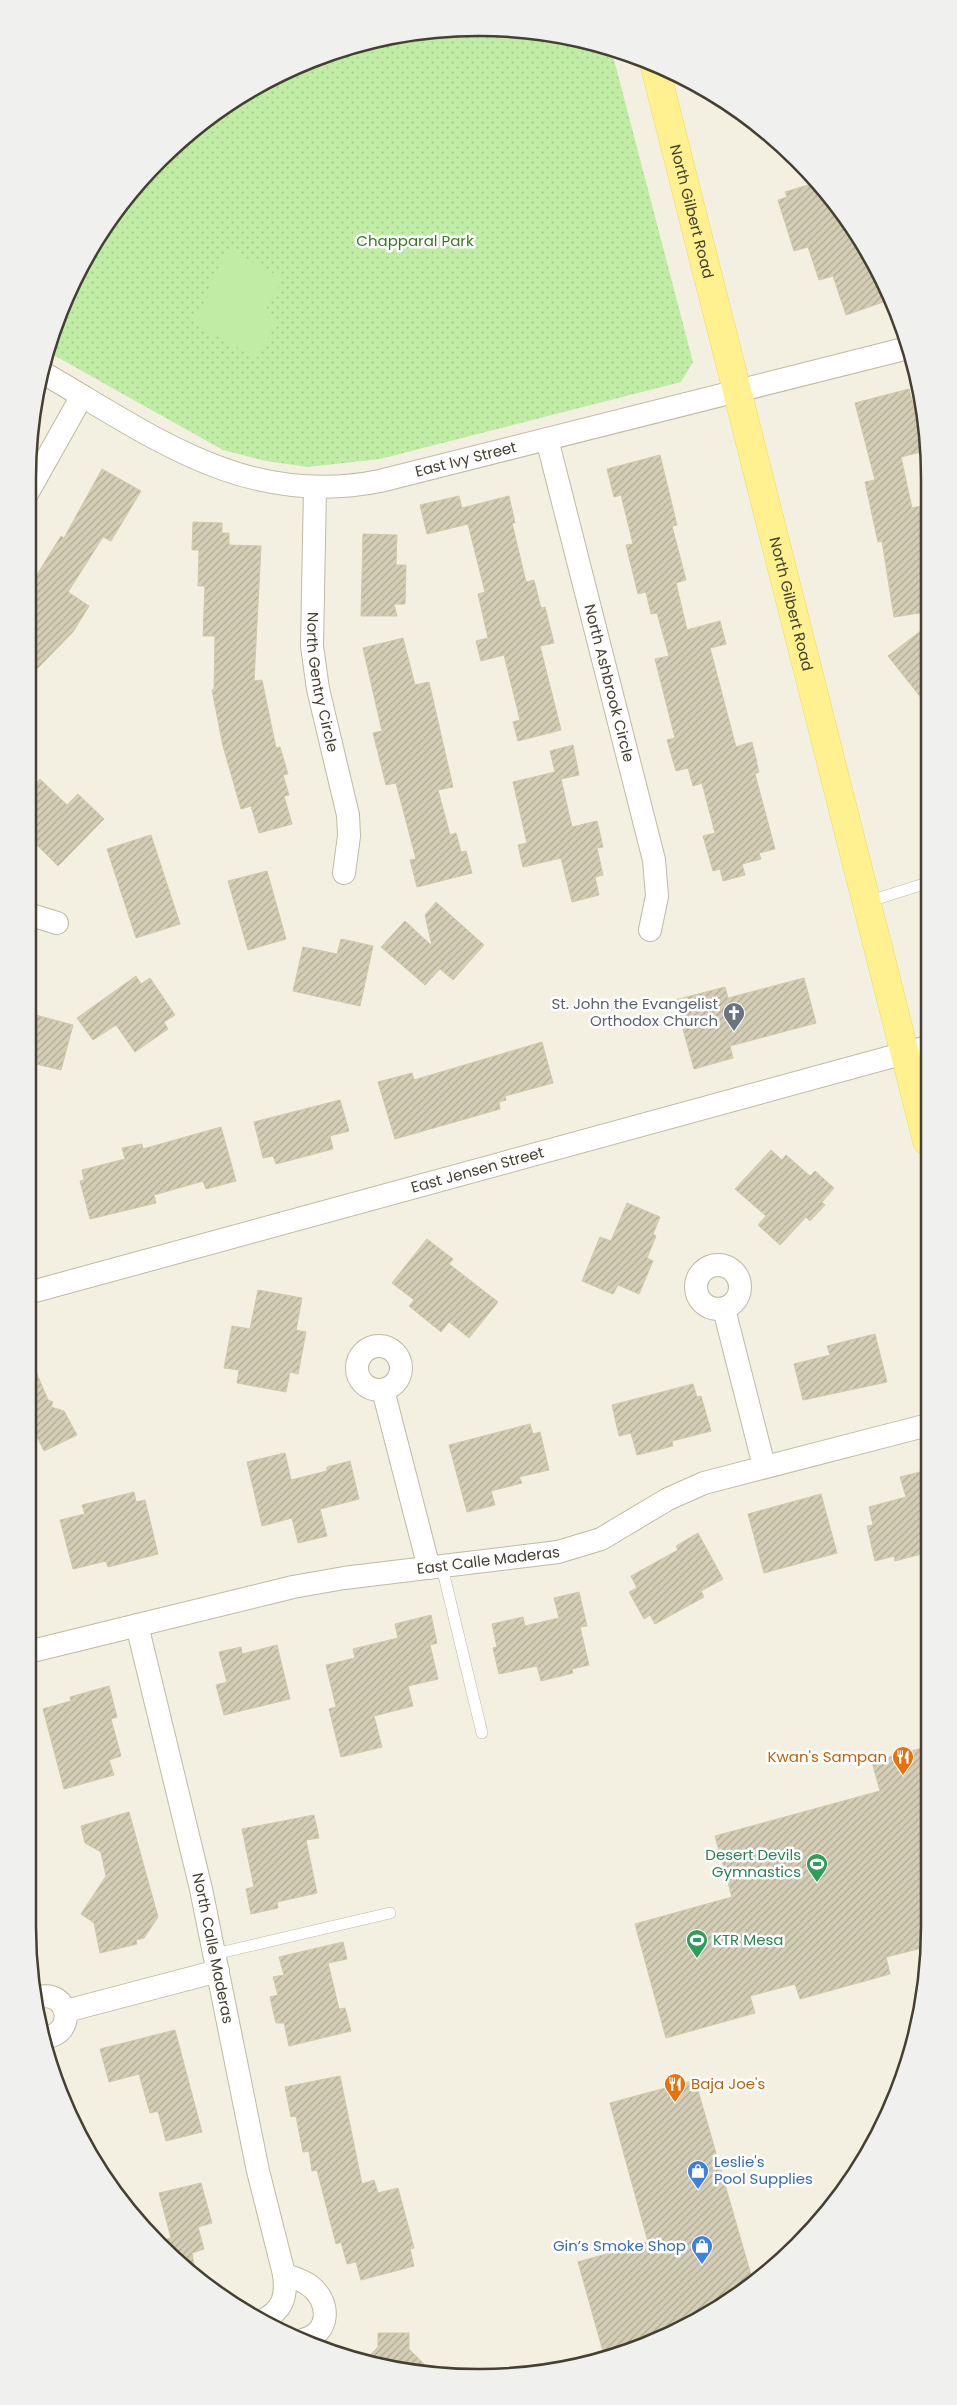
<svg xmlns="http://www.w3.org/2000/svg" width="957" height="2405" font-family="Poppins,sans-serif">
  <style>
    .grass { fill: url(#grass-dots) }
    .pitch { fill: #c1eca6 }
    .building { fill: url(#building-hatch); stroke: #d1c8a9 }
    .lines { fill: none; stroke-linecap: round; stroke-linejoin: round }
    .service-casing { stroke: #bfbaa4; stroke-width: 12 }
    .minor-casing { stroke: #bfbaa4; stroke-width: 24 }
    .primary-casing { stroke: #efd953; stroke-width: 29 }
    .service { stroke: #fff; stroke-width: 11 }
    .minor { stroke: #fff; stroke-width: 22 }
    .primary { stroke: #fff18f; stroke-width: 28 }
    .labels { text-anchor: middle; stroke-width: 5; stroke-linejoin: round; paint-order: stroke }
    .street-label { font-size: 15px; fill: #454032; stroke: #fff }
    .park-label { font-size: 15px; fill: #347c20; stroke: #fff }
    .worship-label { font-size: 15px; fill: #5b616d; stroke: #fff; text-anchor: end }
    .food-label { font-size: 15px; fill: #c56008; stroke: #fff; text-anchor: end }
    .leisure-label { font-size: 15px; fill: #27864d; stroke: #fff; text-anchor: end }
    .shop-label { font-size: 15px; fill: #366cbe; stroke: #fff; text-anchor: start }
    .rim { fill: none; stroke: #454032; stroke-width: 2.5 }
  </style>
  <defs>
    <pattern id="grass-dots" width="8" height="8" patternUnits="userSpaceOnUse" patternTransform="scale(1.25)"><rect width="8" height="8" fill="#c1eca6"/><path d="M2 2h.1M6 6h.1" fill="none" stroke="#a7cb8f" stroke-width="1.8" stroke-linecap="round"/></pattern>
    <pattern id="building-hatch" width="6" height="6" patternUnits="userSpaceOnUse" patternTransform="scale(1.25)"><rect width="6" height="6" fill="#d5ceb6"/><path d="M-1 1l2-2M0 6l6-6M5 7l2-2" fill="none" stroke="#afa995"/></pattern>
  </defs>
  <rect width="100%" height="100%" fill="#f3f0e2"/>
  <path class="grass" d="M 449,28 L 537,31 L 611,48 L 693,362 L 681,382 L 380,459 L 308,467 L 266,461 L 223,450 L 48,352 L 51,334 L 88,253 L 139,181 L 204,121 L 279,74 L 338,52 L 387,39 Z"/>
  <path class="pitch" d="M 229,249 L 283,279 L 263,314 L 277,322 L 257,358 L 193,323 L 213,287 L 209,284 Z"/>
  <path class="building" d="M 818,182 L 843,219 L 850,242 L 857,240 L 875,267 L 886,301 L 846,315 L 833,276 L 819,280 L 808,247 L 794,251 L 778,200 L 787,197 L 785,192 Z
    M 909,389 L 925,451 L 901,457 L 912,508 L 926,505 L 926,612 L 894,617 L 882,541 L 878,542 L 865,482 L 875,480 L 855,403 Z
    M 660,455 L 677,525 L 672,526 L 686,580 L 676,583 L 687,630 L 720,621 L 726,644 L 710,648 L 736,747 L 752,742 L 759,772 L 755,774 L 775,849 L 759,853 L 761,859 L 742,864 L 745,875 L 723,881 L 720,869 L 713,871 L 703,836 L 715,833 L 702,783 L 693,786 L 688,768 L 676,771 L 667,740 L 675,738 L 655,659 L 669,656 L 657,613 L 651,614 L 646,592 L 638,594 L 626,545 L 633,544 L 621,495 L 614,497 L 607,469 Z
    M 102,469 L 141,491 L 111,541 L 103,537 L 68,592 L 89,606 L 73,632 L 28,678 L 28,589 L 61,536 L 64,538 Z
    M 459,496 L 462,508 L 509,496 L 515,523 L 512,523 L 526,582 L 534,580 L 541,608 L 545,607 L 554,643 L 540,646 L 561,730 L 518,741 L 513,722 L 520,720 L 504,655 L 481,661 L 476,641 L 488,638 L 478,594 L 485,592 L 468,524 L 427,534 L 420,505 Z
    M 193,522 L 222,523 L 222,533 L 229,533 L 229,545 L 261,546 L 254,681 L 262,680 L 276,748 L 280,747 L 288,774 L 283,775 L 289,795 L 284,796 L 292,824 L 259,833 L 251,806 L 241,809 L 223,746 L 212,690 L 214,689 L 215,636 L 203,636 L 205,586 L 198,586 L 199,550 L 192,550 Z
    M 363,534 L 397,535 L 396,565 L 406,565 L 405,604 L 394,604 L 397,616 L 361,616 Z
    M 926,627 L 926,704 L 888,656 Z
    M 403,638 L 415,685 L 429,682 L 453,787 L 438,790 L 450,835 L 456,833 L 461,852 L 466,851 L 472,873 L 417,887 L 410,860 L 416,859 L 396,783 L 386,785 L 373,733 L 382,731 L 363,648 Z
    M 573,745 L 579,775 L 561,779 L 572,827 L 597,821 L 603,847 L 597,848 L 603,875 L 595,877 L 599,895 L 572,902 L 561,858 L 523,867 L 518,845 L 527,843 L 513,782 L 555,772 L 550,751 Z
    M 40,779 L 67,805 L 78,794 L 104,819 L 58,866 L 28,836 L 28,792 Z
    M 151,835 L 180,924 L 136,938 L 107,849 Z
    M 267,871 L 286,939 L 248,950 L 228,881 Z
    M 436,902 L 484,945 L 453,980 L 440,969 L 425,985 L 381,947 L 405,921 L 432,946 L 425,915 Z
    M 341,939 L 373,946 L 360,1006 L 293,991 L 303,947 L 337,954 Z
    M 136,976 L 141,984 L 150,978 L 175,1015 L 164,1022 L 168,1029 L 135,1052 L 116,1025 L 93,1040 L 77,1018 Z
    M 804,978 L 816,1023 L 730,1046 L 733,1058 L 694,1069 L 675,1000 L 725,987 L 728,998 Z
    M 28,1013 L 73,1025 L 61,1070 L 28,1062 Z
    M 542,1042 L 553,1083 L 505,1096 L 506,1100 L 499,1102 L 500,1109 L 395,1139 L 378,1082 L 412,1073 L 414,1080 Z
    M 340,1100 L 349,1131 L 330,1136 L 333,1149 L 276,1164 L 273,1156 L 263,1158 L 254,1122 Z
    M 221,1127 L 236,1181 L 206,1189 L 203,1181 L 154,1195 L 156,1203 L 90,1219 L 80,1181 L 84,1180 L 82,1170 L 125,1159 L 122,1148 L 142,1144 L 143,1149 Z
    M 771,1150 L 782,1160 L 786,1155 L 810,1176 L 815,1171 L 834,1188 L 822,1202 L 825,1205 L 810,1221 L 806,1217 L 780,1245 L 758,1225 L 766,1216 L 735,1189 Z
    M 627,1203 L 660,1217 L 653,1234 L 656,1236 L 647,1258 L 653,1261 L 639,1294 L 618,1285 L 613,1294 L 582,1281 L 600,1237 L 611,1241 Z
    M 427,1239 L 453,1259 L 449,1264 L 498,1302 L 469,1338 L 449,1322 L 441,1332 L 409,1306 L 414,1300 L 392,1283 Z
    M 258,1290 L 302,1298 L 296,1330 L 306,1332 L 298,1374 L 290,1372 L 286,1392 L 237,1383 L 239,1370 L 224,1368 L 232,1326 L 250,1329 Z
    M 875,1334 L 887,1382 L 803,1400 L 794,1364 L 830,1355 L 827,1346 Z
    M 28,1353 L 48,1400 L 53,1402 L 51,1407 L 64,1411 L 77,1435 L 44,1451 L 28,1418 Z
    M 693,1384 L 697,1397 L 701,1396 L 711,1431 L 672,1441 L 673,1446 L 637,1455 L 631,1433 L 619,1436 L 612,1405 Z
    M 530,1424 L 533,1434 L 540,1432 L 549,1470 L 519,1477 L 522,1483 L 491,1491 L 495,1505 L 467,1512 L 449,1445 Z
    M 285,1453 L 291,1480 L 327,1471 L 327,1467 L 350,1461 L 359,1499 L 320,1509 L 327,1536 L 298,1543 L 292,1518 L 262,1526 L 247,1462 Z
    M 928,1470 L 929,1552 L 895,1561 L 894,1556 L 875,1561 L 867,1526 L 873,1525 L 869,1507 L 906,1497 L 900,1477 Z
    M 134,1492 L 136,1502 L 145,1500 L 158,1554 L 108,1567 L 106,1561 L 73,1569 L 60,1520 L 85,1514 L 82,1505 Z
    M 821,1494 L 837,1553 L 764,1573 L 748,1514 Z
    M 698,1533 L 723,1579 L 701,1591 L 704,1597 L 655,1624 L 650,1615 L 644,1619 L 629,1592 L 637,1588 L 631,1576 L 678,1550 L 676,1546 Z
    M 579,1592 L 587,1626 L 580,1627 L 589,1665 L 572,1669 L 573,1673 L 541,1681 L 537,1666 L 499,1674 L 493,1648 L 497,1647 L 492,1624 L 523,1617 L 525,1626 L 559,1618 L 554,1598 Z
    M 431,1615 L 437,1643 L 430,1645 L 438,1679 L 408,1686 L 413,1706 L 374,1716 L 382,1747 L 341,1757 L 329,1709 L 336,1707 L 326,1665 L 355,1658 L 353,1649 L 398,1638 L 395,1624 Z
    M 277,1645 L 290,1699 L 224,1715 L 216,1685 L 227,1682 L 219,1652 L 241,1647 L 242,1654 Z
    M 109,1686 L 117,1717 L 111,1719 L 121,1756 L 109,1760 L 114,1775 L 64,1789 L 43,1709 L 71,1701 L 70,1697 Z
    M 929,1746 L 930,1926 L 926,1947 L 886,1957 L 890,1974 L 800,1999 L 795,1984 L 750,1996 L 755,2013 L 666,2038 L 635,1924 L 732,1897 L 715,1836 L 880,1791 L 872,1762 Z
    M 129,1812 L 158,1917 L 144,1938 L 136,1940 L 137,1944 L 100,1953 L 94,1923 L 81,1914 L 106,1876 L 101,1852 L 85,1843 L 81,1826 Z
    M 314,1815 L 319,1838 L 306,1840 L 317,1893 L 277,1902 L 278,1908 L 251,1914 L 246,1889 L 254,1887 L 242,1829 Z
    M 343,1942 L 347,1959 L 328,1963 L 339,2009 L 345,2008 L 351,2031 L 289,2046 L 284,2023 L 276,2023 L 270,1997 L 278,1995 L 273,1977 L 284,1975 L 279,1957 Z
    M 175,2030 L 202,2132 L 166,2141 L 158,2111 L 150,2113 L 139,2074 L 109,2082 L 100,2049 Z
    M 340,2076 L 362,2184 L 374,2180 L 378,2193 L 398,2188 L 414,2248 L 410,2249 L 414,2266 L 361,2280 L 356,2262 L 347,2264 L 341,2242 L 336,2244 L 317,2170 L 312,2171 L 309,2151 L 303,2152 L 296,2116 L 291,2117 L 285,2087 Z
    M 695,2080 L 753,2282 L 704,2317 L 604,2355 L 578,2262 L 648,2242 L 610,2103 Z
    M 201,2183 L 212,2223 L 198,2227 L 204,2249 L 192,2253 L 195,2270 L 160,2241 L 171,2238 L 159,2193 Z
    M 378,2333 L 409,2333 L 409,2349 L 433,2373 L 419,2374 L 364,2361 L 378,2347 Z"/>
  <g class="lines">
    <g class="service-casing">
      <path id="service" d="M 867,902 L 927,883
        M 442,1567 L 482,1733
        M 215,1954 L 390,1913"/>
    </g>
    <g class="minor-casing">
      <g id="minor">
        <path id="s1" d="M 45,374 C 154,437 246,508 380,481 L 904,349"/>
        <path id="s2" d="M 547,439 L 654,860 L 657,896 L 650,930"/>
        <path id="s3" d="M 315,488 L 312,646 L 318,689 L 348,815 L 349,836 L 344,873"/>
        <path d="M 28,492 L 82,396"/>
        <path d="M 28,914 L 57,923"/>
        <circle cx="718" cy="1287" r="22"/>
        <path id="s4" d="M 28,1293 L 927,1047"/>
        <path d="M 724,1309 L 764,1466"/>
        <circle cx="379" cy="1368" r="22"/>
        <path d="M 383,1390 L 429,1568"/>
        <path id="s5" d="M 137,1625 L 201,1889 L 258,2171 L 284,2274 C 287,2297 283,2310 262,2321"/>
        <path id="s6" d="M 28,1652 L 293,1587 L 344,1578 L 558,1552 L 601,1539 L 668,1499 L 704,1483 L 928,1425"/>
        <path d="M 39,1997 C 70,1990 76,2034 46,2037"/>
        <path d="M 66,2011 L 218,1971"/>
        <path d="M 284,2274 C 291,2277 302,2280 309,2285 C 331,2301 331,2333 303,2340"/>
      </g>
    </g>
    <g class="primary-casing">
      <g id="primary">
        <path id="s7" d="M 655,67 L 927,1141"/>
      </g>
    </g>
    <use href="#service" class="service"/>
    <use href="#minor" class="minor"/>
    <use href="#primary" class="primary"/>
  </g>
  <defs>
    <g id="church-pin" transform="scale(1.125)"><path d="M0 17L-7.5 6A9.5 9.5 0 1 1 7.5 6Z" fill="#6b7280" stroke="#fff"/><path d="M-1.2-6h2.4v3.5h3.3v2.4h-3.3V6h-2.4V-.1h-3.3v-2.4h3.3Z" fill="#fff"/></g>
    <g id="restaurant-pin" transform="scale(1.125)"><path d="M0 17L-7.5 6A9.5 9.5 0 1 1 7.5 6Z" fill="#e8710a" stroke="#fff"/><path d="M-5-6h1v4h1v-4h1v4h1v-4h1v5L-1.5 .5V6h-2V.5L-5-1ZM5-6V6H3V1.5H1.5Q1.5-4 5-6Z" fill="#fff"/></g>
    <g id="stadium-pin" transform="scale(1.125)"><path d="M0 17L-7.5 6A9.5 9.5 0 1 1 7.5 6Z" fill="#2e9e5b" stroke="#fff"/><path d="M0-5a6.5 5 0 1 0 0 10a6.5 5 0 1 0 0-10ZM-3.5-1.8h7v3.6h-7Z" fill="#fff"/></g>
    <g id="shop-pin" transform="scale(1.125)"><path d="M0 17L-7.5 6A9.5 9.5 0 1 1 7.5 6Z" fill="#3f7fe0" stroke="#fff"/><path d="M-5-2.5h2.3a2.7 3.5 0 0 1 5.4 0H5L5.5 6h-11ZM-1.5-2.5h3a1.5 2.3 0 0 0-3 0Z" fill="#fff"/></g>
  </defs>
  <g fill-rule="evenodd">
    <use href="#church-pin" x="734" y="1013"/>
    <use href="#restaurant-pin" x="903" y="1757"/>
    <use href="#stadium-pin" x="817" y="1864"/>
    <use href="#stadium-pin" x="697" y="1940"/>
    <use href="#restaurant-pin" x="675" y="2084"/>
    <use href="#shop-pin" x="698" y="2171"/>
    <use href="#shop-pin" x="702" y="2246"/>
  </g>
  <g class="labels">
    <g class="street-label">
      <text dy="5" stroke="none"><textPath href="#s7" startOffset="149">North Gilbert Road</textPath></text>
      <text dy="5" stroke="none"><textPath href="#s1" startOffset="450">East Ivy Street</textPath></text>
      <text dy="5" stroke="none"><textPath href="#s7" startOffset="554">North Gilbert Road</textPath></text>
      <text dy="5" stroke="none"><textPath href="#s3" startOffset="195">North Gentry Circle</textPath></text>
      <text dy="5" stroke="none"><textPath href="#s2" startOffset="252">North Ashbrook Circle</textPath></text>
      <text dy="5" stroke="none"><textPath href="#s4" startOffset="466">East Jensen Street</textPath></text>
      <text dy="5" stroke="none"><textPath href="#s6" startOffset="470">East Calle Maderas</textPath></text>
      <text dy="5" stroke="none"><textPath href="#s5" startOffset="332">North Calle Maderas</textPath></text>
    </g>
    <g class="park-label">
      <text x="415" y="246">Chapparal Park</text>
    </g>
    <g class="worship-label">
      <text x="718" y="1009">St. John the Evangelist<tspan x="718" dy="17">Orthodox Church</tspan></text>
    </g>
    <g class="food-label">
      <text x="887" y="1762">Kwan's Sampan</text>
      <text x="691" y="2089" text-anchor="start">Baja Joe's</text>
    </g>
    <g class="leisure-label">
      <text x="801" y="1860">Desert Devils<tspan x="801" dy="17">Gymnastics</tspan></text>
      <text x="713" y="1945" text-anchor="start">KTR Mesa</text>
    </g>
    <g class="shop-label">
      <text x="714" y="2167">Leslie's<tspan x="714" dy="17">Pool Supplies</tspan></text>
      <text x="686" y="2251" text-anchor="end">Gin’s Smoke Shop</text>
    </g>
  </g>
  <path d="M0 0H957V2405H0ZM478 36H479A442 442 0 0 1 921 478V1927A442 442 0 0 1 479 2369H478A442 442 0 0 1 36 1927V478A442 442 0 0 1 478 36Z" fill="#f0f0ef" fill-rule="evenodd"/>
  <path class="rim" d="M478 36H479A442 442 0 0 1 921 478V1927A442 442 0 0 1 479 2369H478A442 442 0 0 1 36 1927V478A442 442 0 0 1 478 36Z"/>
</svg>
